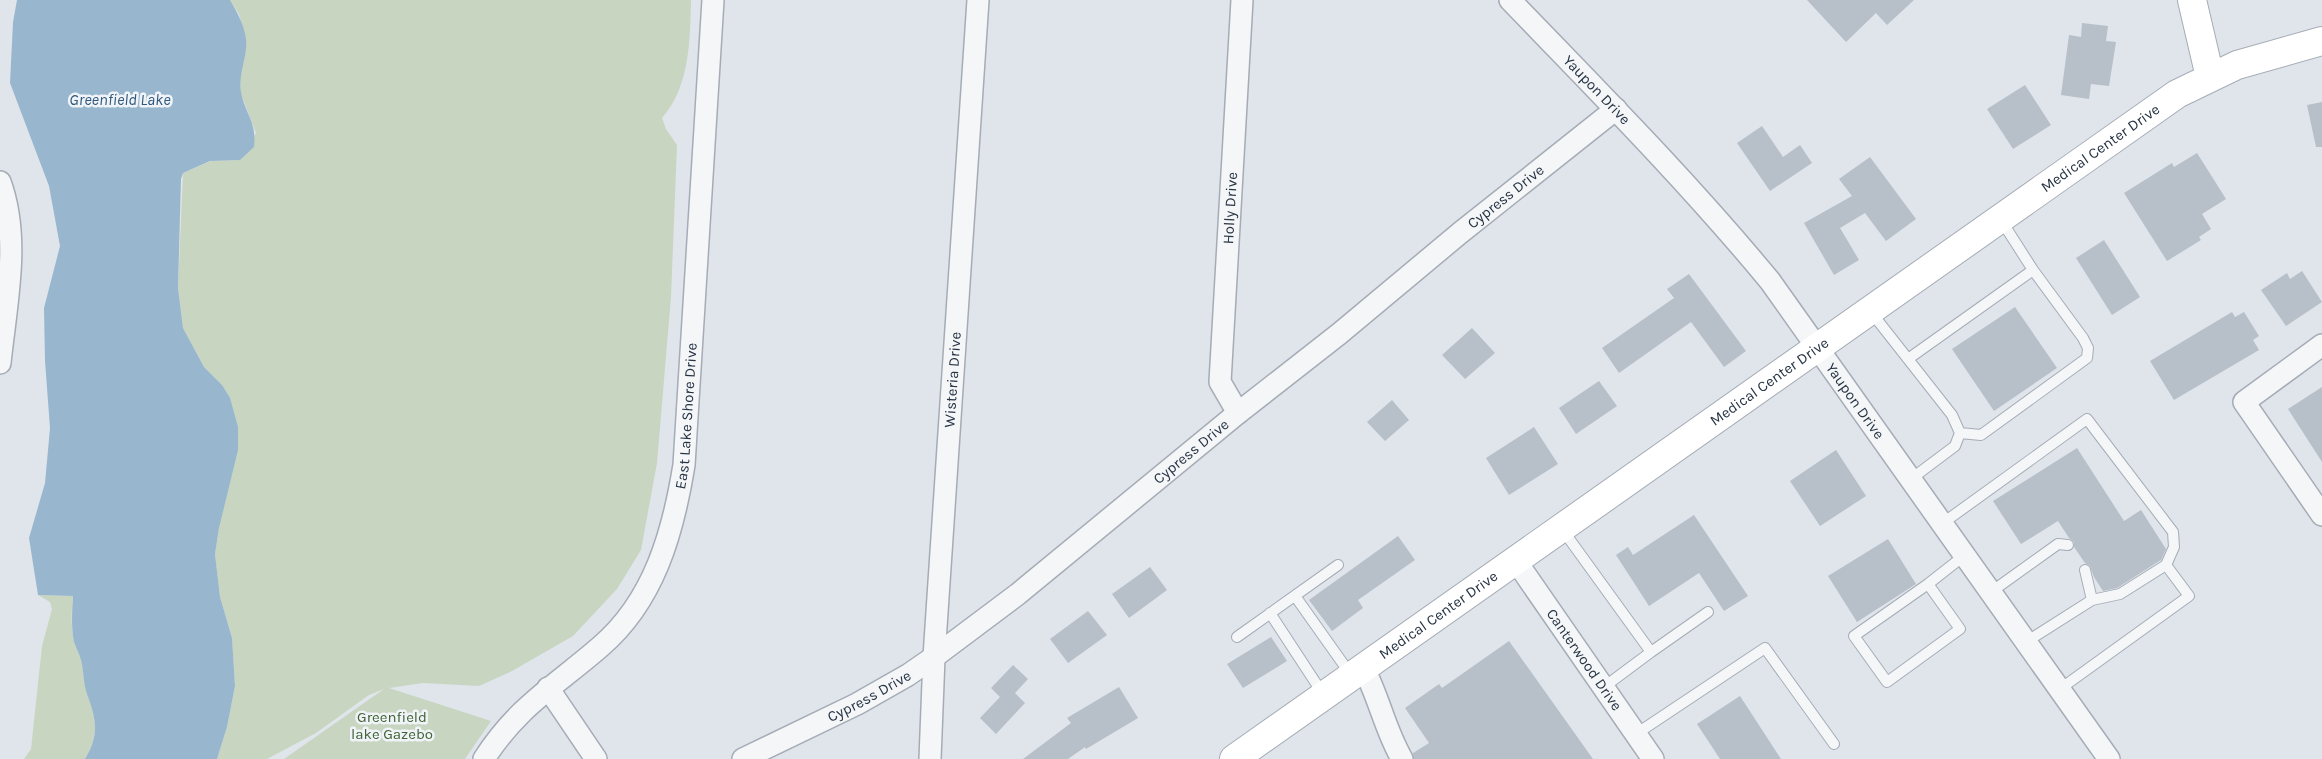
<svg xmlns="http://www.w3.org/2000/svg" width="2322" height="759" font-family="Karla,sans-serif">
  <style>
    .green { fill: #c8d5c1 }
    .water { fill: #98b7ce }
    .building { fill: #b7bfc9 }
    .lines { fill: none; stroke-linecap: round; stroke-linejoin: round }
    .lane-casing { stroke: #a5acb6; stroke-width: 12 }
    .street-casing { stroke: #a5acb6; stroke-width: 24 }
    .secondary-casing { stroke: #a5acb6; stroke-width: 30 }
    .lane { stroke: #f4f6f8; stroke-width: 10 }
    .street { stroke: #f4f6f8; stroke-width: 21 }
    .secondary { stroke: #fff; stroke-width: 28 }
    .labels { text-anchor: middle; stroke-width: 5; stroke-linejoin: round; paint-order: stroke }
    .street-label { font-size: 15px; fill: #273444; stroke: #f0f4f8 }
    .park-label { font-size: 15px; fill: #406133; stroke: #f0f4f8 }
    .water-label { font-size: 16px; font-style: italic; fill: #2e577b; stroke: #f0f4f8 }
  </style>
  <rect width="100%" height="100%" fill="#e0e5eb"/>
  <path class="green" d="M 230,0 L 691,0 C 690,40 690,86 662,118 L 666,129 L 677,145 L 671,297 L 657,463 L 641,550 L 617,589 L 573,636 L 512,671 L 479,686 L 423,683 L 389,688 L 491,721 L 465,759 L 284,759 L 384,689 L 369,695 L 316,733 L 267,759 L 217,759 L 227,727 L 235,686 L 232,638 L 220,597 L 215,554 L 219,528 L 222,385 L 204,367 L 183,328 L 178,288 L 183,173 L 211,161 L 240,160 L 256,133 L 241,94 L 240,76 L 246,40 L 239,14 Z
    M 38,595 L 73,596 C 71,611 71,626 74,641 C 76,648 79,653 81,659 C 84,671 83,682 87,693 C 96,719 100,734 85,759 L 24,759 L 31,749 L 42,646 L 52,609 L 50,602 Z"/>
  <path class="water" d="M 17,0 L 230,0 C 237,12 244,24 246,39 C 248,56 238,73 241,92 C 245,114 257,121 254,147 L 240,160 L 210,161 L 183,173 L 181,179 L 178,288 L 183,328 L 204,367 L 222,385 L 230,398 L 238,427 L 238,450 L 219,528 L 215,554 L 220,597 L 232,638 L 235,686 L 227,727 L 217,759 L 85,759 C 100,734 96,719 87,694 C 83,683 84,671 81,660 C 79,653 76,648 74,642 C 71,626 72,611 73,596 L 38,595 L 29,538 L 45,483 L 50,428 L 45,361 L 44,308 L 60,246 L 49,186 L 10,83 L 13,22 Z"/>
  <path class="building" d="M 1807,0 L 1914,0 L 1887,25 L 1876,13 L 1846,42 Z
    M 2082,23 L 2108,26 L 2106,41 L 2116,42 L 2109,86 L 2091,84 L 2089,99 L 2061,95 L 2069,35 L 2081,37 Z
    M 2025,85 L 2051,125 L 2013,149 L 1987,109 Z
    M 2322,102 L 2322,147 L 2316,147 L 2307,105 Z
    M 1762,126 L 1783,157 L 1800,145 L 1812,163 L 1770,191 L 1737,143 Z
    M 2197,153 L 2226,199 L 2202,214 L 2211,229 L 2199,237 L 2201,240 L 2167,261 L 2124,193 L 2172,163 L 2174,167 Z
    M 1870,157 L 1916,219 L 1886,241 L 1865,213 L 1840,228 L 1859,260 L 1834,275 L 1804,223 L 1852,196 L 1839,179 Z
    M 2104,240 L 2140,297 L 2112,315 L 2076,258 Z
    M 2302,271 L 2322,302 L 2286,326 L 2261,290 L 2287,273 L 2290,279 Z
    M 1689,274 L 1746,351 L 1724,367 L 1691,322 L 1619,373 L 1602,348 L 1674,298 L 1667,289 Z
    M 2015,307 L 2057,368 L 1994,411 L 1952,349 Z
    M 2232,312 L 2235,317 L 2244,312 L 2259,336 L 2253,340 L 2259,350 L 2174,400 L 2150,361 Z
    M 1472,328 L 1495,353 L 1465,379 L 1442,355 Z
    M 1599,381 L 1617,406 L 1576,434 L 1559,408 Z
    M 2322,387 L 2322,462 L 2288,409 Z
    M 1392,400 L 1409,420 L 1385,441 L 1367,422 Z
    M 1534,427 L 1558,464 L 1509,495 L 1486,458 Z
    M 2077,448 L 2124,521 L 2141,510 L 2166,549 L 2161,560 L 2117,588 L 2103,591 L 2094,577 L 2090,566 L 2085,563 L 2074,547 L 2074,542 L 2069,538 L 2058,521 L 2021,544 L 1993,501 Z
    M 1836,450 L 1866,496 L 1820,526 L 1790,481 Z
    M 1694,515 L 1748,596 L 1724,611 L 1699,573 L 1649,606 L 1616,555 L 1628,547 L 1633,555 Z
    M 1398,536 L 1415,560 L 1358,600 L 1363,608 L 1332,631 L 1309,600 Z
    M 1888,539 L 1916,584 L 1857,622 L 1828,576 Z
    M 1150,567 L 1167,590 L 1129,618 L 1112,594 Z
    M 1088,611 L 1107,635 L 1068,663 L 1050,639 Z
    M 1271,637 L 1287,661 L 1243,688 L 1227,664 Z
    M 1509,641 L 1593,759 L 1414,759 L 1413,753 L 1429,743 L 1405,708 L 1439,684 L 1442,688 Z
    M 1013,665 L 1028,679 L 1015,693 L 1025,703 L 996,734 L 980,718 L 1000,697 L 991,688 Z
    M 1119,687 L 1138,718 L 1086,749 L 1085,747 L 1068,759 L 1023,759 L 1071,723 L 1067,718 Z
    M 1740,696 L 1781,759 L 1720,759 L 1697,724 Z"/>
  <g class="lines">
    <g class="lane-casing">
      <path id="lane" d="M 1871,312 L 1952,415 L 1960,433 L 1955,446 L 1911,479
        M 1908,359 L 2033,270 L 2001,220
        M 1960,433 L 1981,435 L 2087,358 L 2088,348 L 2083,338 L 2033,270
        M 1943,523 L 2087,419 L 2173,532 L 2174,547 L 2166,565 L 2120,594 L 2092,600 L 2026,642
        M 1562,529 L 1651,652 L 1604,687
        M 2085,570 L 2092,600
        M 1928,584 L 1960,629 L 1887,682 L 1854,636 L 1928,584 L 1965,555
        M 1991,592 L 2058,544 L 2068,545
        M 1295,596 L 1351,675
        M 1270,613 L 1323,694
        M 1237,637 L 1338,565
        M 1651,652 L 1708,612
        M 2060,689 L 2189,596 L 2166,565
        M 1636,734 L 1765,648 L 1834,744"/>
    </g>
    <g class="street-casing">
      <g id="street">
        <path id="s1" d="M 1510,0 C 1599,92 1689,183 1770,281 L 2109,759"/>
        <path d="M 0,182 C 21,239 6,304 0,363"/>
        <path d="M 2322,345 L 2244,402 L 2322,515"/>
        <path id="s2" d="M 1238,413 L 1220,382 L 1242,0"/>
        <path id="s3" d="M 1516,561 L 1653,759"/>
        <path d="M 1363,667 C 1379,697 1385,730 1402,759"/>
        <path d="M 548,688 L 596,759"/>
        <path id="s4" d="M 484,759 C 517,707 555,686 600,647 C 654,601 673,533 684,465 L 713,0"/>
        <path id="s5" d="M 743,759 L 857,704 L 908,675 L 934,657 L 1018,594 L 1238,413 L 1339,334 L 1460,233 L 1616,109"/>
        <path id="s6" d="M 930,759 L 934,657 L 978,0"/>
      </g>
    </g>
    <g class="secondary-casing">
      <g id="secondary">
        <path d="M 2192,0 L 2210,77"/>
        <path id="s7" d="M 1234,759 L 2177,94 L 2237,65 L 2322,41"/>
      </g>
    </g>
    <use href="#lane" class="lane"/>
    <use href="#street" class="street"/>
    <use href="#secondary" class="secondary"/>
  </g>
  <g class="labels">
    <g class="street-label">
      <text dy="5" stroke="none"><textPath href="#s1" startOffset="125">Yaupon Drive</textPath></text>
      <text dy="5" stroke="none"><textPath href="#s7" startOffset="1060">Medical Center Drive</textPath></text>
      <text dy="5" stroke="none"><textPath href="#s5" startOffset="951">Cypress Drive</textPath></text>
      <text dy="5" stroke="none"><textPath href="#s2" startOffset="210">Holly Drive</textPath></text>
      <text dy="5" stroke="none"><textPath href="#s6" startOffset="380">Wisteria Drive</textPath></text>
      <text dy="5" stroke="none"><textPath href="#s7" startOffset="655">Medical Center Drive</textPath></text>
      <text dy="5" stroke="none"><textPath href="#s1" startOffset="530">Yaupon Drive</textPath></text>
      <text dy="5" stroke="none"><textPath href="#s4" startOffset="416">East Lake Shore Drive</textPath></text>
      <text dy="5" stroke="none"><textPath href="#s5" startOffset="546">Cypress Drive</textPath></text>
      <text dy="5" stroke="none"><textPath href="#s7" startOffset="250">Medical Center Drive</textPath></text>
      <text dy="5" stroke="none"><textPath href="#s3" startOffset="120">Canterwood Drive</textPath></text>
      <text dy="5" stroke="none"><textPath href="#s5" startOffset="141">Cypress Drive</textPath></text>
    </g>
    <g class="park-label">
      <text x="392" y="722">Greenfield<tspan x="392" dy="17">lake Gazebo</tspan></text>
    </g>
    <g class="water-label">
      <text x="120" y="105">Greenfield Lake</text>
    </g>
  </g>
</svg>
